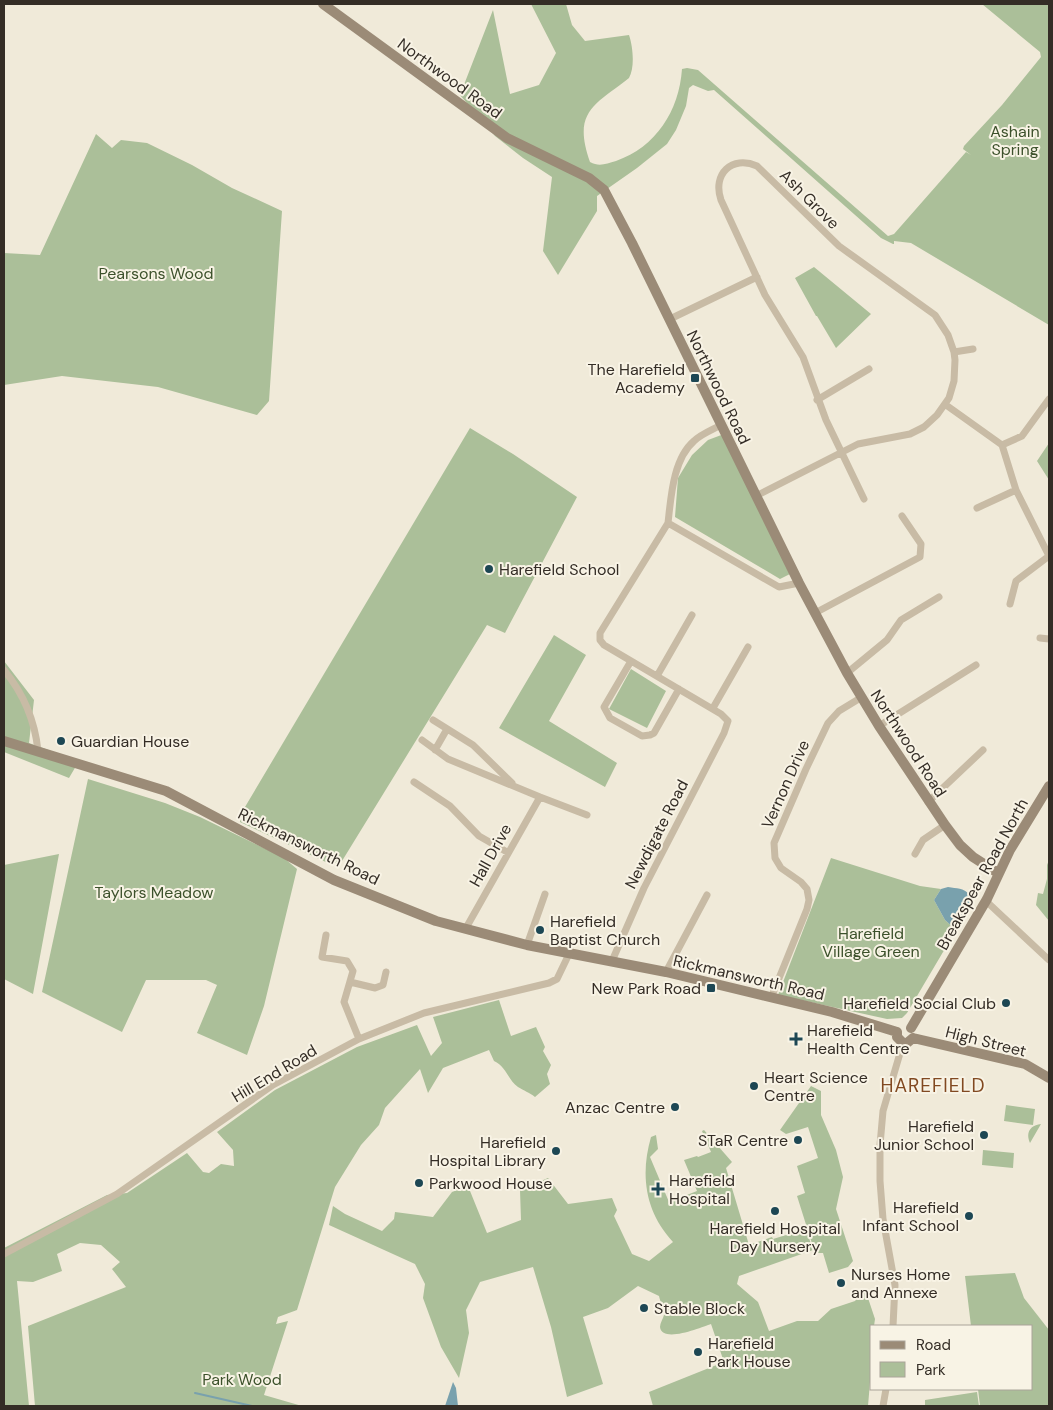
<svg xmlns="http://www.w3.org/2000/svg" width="1053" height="1410" font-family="'DM Sans',sans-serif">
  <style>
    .green { fill: #abbf99 }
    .water { fill: #79a1ad }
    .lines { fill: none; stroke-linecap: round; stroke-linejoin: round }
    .stream { stroke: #79a1ad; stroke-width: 2 }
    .street { stroke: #c8bba5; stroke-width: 7 }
    .secondary { stroke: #9b8b77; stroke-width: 10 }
    .poi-dot { fill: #1d4754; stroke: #f8f3e5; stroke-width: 2 }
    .labels { text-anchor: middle; stroke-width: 4; stroke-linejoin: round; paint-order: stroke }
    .street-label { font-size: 16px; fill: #342d26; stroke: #f8f3e5 }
    .park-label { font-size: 16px; fill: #3c512b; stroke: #f8f3e5 }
    .poi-label { font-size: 16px; fill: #342d26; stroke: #f8f3e5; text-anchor: start }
    .quarter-label { font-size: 19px; letter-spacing: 1px; fill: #814921; stroke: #f8f3e5 }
  </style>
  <rect width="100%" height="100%" fill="#f0ead9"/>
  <path class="green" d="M 531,4 L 566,4 L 572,25 L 585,41 L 629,35 C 633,47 635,67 629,78 C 595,105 572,111 590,162 C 599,167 606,164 616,161 C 656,147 679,111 682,69 L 687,68 L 698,70 L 888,236 L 894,234 L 966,152 L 971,155 L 963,149 L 964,146 L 1002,105 L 1041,57 L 1040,52 L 982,4 L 1049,4 L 1049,325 L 911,243 L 894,241 L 894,244 L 893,244 L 881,238 L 714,90 L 708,91 L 693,85 L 689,88 L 686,106 L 676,130 L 667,144 L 637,168 L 597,196 L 597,211 L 558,275 L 543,251 L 552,177 L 523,158 L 495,136 L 460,95 L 493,10 L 510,94 L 539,85 L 556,53 Z
    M 96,134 L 112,148 L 121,140 L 147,143 L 192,165 L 232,188 L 282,211 L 269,401 L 257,415 L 158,387 L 62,376 L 4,385 L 4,253 L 40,255 Z
    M 814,267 L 871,314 L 836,348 L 817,316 L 816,316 L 795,278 Z
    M 470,428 L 513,454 L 577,497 L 505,633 L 487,625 L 342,861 L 330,864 L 240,822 L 242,812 Z
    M 724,434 L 792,573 L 780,579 L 675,517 L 678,478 L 692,455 L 708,440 Z
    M 1049,443 L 1049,480 L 1037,461 Z
    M 554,635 L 586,655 L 549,721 L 617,763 L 605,787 L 499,728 Z
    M 4,661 L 34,700 L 29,743 L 79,761 L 69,778 L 4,752 Z
    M 631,669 L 666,691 L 647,728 L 609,709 Z
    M 88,779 L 165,803 L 200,817 L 284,858 L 297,869 L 264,1006 L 247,1055 L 197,1033 L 217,985 L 206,980 L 146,980 L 122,1032 L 42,992 Z
    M 59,854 L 33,994 L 4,979 L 4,865 Z
    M 831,858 L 920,886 L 941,889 L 934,900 L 945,920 L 956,930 L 907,1013 L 902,1018 L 887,1019 L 778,995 Z
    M 1049,860 L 1049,921 L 1036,905 L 1038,893 L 1043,894 L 1047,879 L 1047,865 Z
    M 499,1000 L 511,1036 L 536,1027 L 545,1047 L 543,1051 L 551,1065 L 547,1074 L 550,1084 L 535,1097 C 529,1092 524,1091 518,1087 C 508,1080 506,1066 494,1061 L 489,1050 L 443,1068 L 428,1093 L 420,1069 L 385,1108 L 379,1125 L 361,1145 L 335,1187 L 297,1310 L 278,1317 L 276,1324 L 288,1321 L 264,1395 L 302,1406 L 35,1406 L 28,1326 L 126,1287 L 112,1269 L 120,1262 L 101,1245 L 80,1243 L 57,1254 L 62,1271 L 33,1282 L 17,1281 L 29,1406 L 4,1406 L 4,1248 L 107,1195 L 127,1193 L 187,1153 L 203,1172 L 209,1173 L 221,1164 L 234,1166 L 233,1150 L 217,1132 L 275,1090 L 357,1047 L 417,1025 L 431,1056 L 442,1043 L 433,1017 Z
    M 811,1086 L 821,1091 L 821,1115 L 836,1150 L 843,1177 L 836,1209 L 853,1261 L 848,1267 L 829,1273 L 823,1253 L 815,1253 L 797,1196 L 805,1193 L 797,1166 L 818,1158 L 808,1127 L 786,1134 L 780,1130 Z
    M 1006,1105 L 1035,1109 L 1033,1125 L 1004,1121 Z
    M 1041,1124 L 1030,1143 C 1025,1132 1031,1125 1041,1124 Z
    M 704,1130 L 732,1162 L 726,1168 L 749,1245 L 772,1237 L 773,1239 L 806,1229 L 813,1250 L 739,1276 L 737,1284 L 758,1302 L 769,1331 L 797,1321 L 818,1321 L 831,1309 L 855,1301 L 865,1289 L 875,1319 L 874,1326 L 872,1326 L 872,1358 L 868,1406 L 653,1406 L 649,1392 L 724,1362 L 711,1324 C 702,1327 662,1344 660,1327 C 660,1323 663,1319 664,1315 C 665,1310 660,1302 659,1296 L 638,1286 L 608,1308 L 583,1317 L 603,1384 L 567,1397 L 551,1327 L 533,1267 L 480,1282 L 466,1310 L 469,1333 L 459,1378 L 441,1347 L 423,1298 L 425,1284 L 415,1264 L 329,1225 L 333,1206 L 345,1214 L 382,1231 L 394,1219 L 395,1212 L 433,1217 L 452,1192 L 468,1186 L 487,1233 L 521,1220 L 520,1190 L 548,1178 L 568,1204 L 612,1198 L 617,1210 L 614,1216 L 632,1254 L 649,1261 L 673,1242 C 645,1212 640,1175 651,1137 L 656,1135 L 658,1149 L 650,1157 L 669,1202 L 697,1191 L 684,1160 L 697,1156 L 698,1157 L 711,1152 L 702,1131 Z
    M 983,1150 L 1014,1153 L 1013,1168 L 982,1165 Z
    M 1015,1273 L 1024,1298 L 1049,1330 L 1049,1406 L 980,1406 L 978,1389 L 1032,1389 L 1032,1326 L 971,1326 L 965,1276 Z
    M 977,1392 L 979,1406 L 925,1406 L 925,1400 Z"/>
  <path class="water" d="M 948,887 C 957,889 963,887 970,895 L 969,907 L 956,930 L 945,920 L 934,900 L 941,889 Z
    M 453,1382 L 456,1388 L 458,1406 L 445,1406 Z"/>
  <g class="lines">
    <path class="stream" d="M 195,1393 L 252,1406"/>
    <path class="street" d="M 670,319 L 757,277
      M 954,352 L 973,349
      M 817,400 L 869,369
      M 946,405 L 1002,445 L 1016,490 L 1049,556
      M 721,425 C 712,430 701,434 694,441 C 673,459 671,497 668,523 L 779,587 L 799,583
      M 1002,445 L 1022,436 L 1049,399
      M 756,496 L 858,444 L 910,434 L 924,427 L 937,415 L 949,398 L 954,381 L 955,360 L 954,352 L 948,335 L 935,315 L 839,246 L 757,166 C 732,155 712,174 721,200 L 765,295 L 803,357 L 826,420 L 864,499
      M 977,508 L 1016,490
      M 1010,604 L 1016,581 L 1049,556
      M 815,613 L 920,557 L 921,544 L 902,516
      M 1040,638 L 1049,639
      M 631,661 L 604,707 L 610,718 L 642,736 L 650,735 L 654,733 L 679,689
      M 4,670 C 23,693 35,721 38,751
      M 847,673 L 887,640 L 901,620 L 939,597
      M 657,676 L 692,615
      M 713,708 L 748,647
      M 433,720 L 473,745 L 512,783
      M 879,726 L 976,665
      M 422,740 L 448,759 L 540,797 L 587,815
      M 435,750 L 447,729
      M 414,782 L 450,806 L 479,836 L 507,852
      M 928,802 L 983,750
      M 915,854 L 923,840 L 945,825
      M 986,901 L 1049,960
      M 466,928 L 540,797
      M 326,935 L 322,957 L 347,961 L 353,971 L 344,1002 L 359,1039
      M 527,945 L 545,894
      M 612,961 L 644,888 L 724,733 L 728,721 L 721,714 L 604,645 L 600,640 L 600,633 L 668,523
      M 666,972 L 707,895
      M 350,982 L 375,988 L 383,985 L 386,972
      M 771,998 L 807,909 L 809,900 L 807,889 L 801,882 L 781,868 L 775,858 L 774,843 L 806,769 L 828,723 L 839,711 L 862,697
      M 4,1254 L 117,1194 L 273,1085 L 359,1039 L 424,1013 L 549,983 L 557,979 L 569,954
      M 893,1326 L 895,1285 L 883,1219 L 880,1181 L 880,1145 L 883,1111 L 903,1043
      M 883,1406 L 886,1389"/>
    <path class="secondary" d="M 323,4 L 507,138 L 589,178 L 604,190 L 632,243 L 799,583 L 847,673 L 879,726 L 945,825 L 960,845 L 973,857 L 998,873
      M 4,741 L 166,791 L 334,880 L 436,921 L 527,945 L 666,972 L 832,1012 L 897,1032
      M 911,1028 L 987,899 L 1010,850 L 1049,786
      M 897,1032 L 897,1037 L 903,1043 L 907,1043 L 913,1038
      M 913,1038 L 1025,1064 L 1049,1078"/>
  </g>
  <g class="poi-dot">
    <rect x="690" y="373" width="10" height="10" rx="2.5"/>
    <circle cx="489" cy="569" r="5"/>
    <circle cx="61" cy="741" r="5"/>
    <circle cx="540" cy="930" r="5"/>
    <rect x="706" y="983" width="10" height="10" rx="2.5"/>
    <circle cx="1006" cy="1003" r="5"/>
    <path d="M793.5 1031.5h5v5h5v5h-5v5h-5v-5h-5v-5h5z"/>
    <circle cx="754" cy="1086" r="5"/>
    <circle cx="675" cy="1107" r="5"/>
    <circle cx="984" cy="1135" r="5"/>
    <circle cx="798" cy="1140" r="5"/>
    <circle cx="556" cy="1151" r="5"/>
    <circle cx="419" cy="1183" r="5"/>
    <path d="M655.5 1181.5h5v5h5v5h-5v5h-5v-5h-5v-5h5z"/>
    <circle cx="775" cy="1211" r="5"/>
    <circle cx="969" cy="1216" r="5"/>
    <circle cx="841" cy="1283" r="5"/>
    <circle cx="644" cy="1308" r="5"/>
    <circle cx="698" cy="1352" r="5"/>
  </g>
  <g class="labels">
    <g class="street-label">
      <text transform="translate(450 78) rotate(36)" y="6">Northwood Road</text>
      <text transform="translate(810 199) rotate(45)" y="6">Ash Grove</text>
      <text transform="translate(719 387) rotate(64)" y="6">Northwood Road</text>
      <text transform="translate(909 743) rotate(57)" y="6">Northwood Road</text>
      <text transform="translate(785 784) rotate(-66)" y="6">Vernon Drive</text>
      <text transform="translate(656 834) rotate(-63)" y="6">Newdigate Road</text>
      <text transform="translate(309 846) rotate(26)" y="6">Rickmansworth Road</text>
      <text transform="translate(490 855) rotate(-61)" y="6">Hall Drive</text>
      <text transform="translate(982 874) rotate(-61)" y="6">Breakspear Road North</text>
      <text transform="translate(749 977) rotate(13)" y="6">Rickmansworth Road</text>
      <text transform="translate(986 1041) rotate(14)" y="6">High Street</text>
      <text transform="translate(274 1073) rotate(-31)" y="6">Hill End Road</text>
    </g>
    <g class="park-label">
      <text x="1015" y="137">Ashain<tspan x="1015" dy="18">Spring</tspan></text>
      <text x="156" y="279">Pearsons Wood</text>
      <text x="154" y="898">Taylors Meadow</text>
      <text x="871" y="939">Harefield<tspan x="871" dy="18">Village Green</tspan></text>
      <text x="242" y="1385">Park Wood</text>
    </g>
    <g class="poi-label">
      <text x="685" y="375" text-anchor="end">The Harefield<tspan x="685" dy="18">Academy</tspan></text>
      <text x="499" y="575">Harefield School</text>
      <text x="71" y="747">Guardian House</text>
      <text x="550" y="927">Harefield<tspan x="550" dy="18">Baptist Church</tspan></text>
      <text x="701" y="994" text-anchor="end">New Park Road</text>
      <text x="996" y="1009" text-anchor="end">Harefield Social Club</text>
      <text x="807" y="1036">Harefield<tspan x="807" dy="18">Health Centre</tspan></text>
      <text x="764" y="1083">Heart Science<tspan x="764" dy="18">Centre</tspan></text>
      <text x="665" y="1113" text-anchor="end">Anzac Centre</text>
      <text x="974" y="1132" text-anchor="end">Harefield<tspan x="974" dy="18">Junior School</tspan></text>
      <text x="788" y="1146" text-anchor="end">STaR Centre</text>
      <text x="546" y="1148" text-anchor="end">Harefield<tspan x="546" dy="18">Hospital Library</tspan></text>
      <text x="669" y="1186">Harefield<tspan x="669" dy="18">Hospital</tspan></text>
      <text x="429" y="1189">Parkwood House</text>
      <text x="959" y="1213" text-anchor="end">Harefield<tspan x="959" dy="18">Infant School</tspan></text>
      <text x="775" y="1234" text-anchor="middle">Harefield Hospital<tspan x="775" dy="18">Day Nursery</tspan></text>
      <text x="851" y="1280">Nurses Home<tspan x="851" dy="18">and Annexe</tspan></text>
      <text x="654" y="1314">Stable Block</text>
      <text x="708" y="1349">Harefield<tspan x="708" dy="18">Park House</tspan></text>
    </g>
    <g class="quarter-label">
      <text x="933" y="1092">HAREFIELD</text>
    </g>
  </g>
  <rect width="1053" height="1410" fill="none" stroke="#342d26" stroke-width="10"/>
  <rect x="870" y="1325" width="162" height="65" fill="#f8f3e5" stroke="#aaa499"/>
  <rect x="880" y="1341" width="25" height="8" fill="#9b8b77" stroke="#aaa499"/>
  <text x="916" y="1350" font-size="15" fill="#342d26">Road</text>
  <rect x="880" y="1362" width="25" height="15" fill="#abbf99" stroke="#aaa499"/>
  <text x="916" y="1375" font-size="15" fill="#342d26">Park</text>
</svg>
